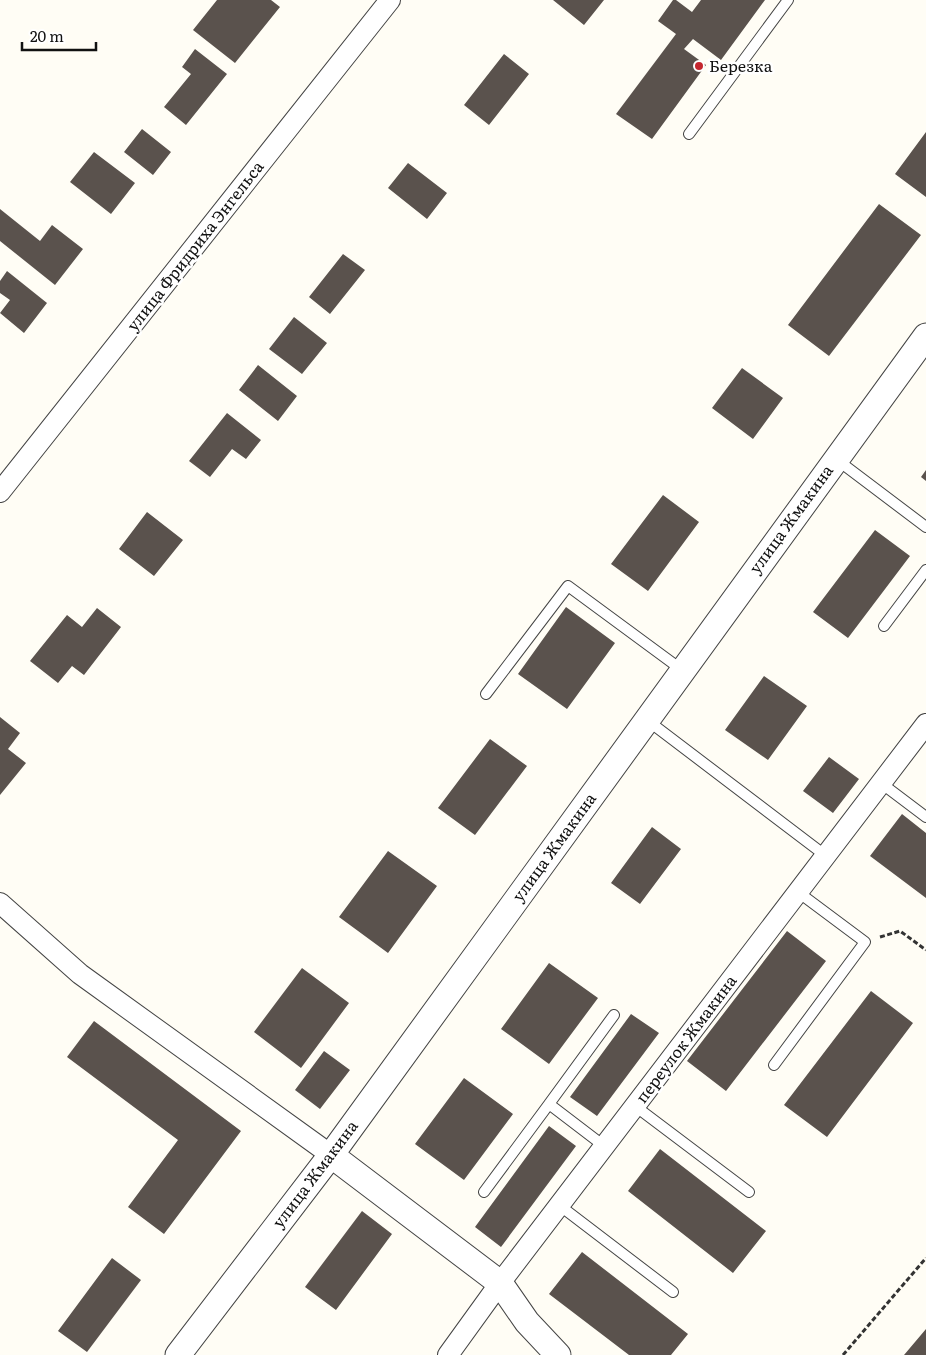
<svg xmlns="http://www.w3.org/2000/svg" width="926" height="1355" font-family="Literata,serif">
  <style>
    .building { fill: #5a524d }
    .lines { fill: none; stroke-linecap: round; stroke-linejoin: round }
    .service-casing { stroke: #444; stroke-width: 12 }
    .minor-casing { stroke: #444; stroke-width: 22 }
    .tertiary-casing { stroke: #444; stroke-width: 27 }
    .path { stroke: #333; stroke-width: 3; stroke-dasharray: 5 2.5; stroke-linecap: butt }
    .service { stroke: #fff; stroke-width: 10 }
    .minor { stroke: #fff; stroke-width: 20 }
    .tertiary { stroke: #fff; stroke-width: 25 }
    .poi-dot { fill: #c4262e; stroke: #fff; stroke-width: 2 }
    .labels { text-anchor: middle; stroke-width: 5; stroke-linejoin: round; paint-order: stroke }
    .poi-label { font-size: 16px; fill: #111; stroke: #fff; text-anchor: start }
    .street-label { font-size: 16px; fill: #111; stroke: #fff }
  </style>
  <rect width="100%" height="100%" fill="#fffdf5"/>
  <path class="building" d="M 217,0 L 271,0 L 280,7 L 235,63 L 193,30 Z
    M 553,0 L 604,0 L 584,25 Z
    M 673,0 L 676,0 L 692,12 L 701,0 L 765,0 L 721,60 L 693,39 L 684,49 L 706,65 L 652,139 L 616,114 L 676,34 L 658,21 Z
    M 195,49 L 227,74 L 186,125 L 164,107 L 191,74 L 182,67 Z
    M 504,54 L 529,74 L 489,125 L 464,105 Z
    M 142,129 L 171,152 L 153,175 L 124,152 Z
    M 926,132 L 926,197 L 895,174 Z
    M 94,152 L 135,183 L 111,214 L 70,182 Z
    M 408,163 L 447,193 L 427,219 L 388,188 Z
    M 879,204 L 921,235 L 829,356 L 788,325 Z
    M 0,209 L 40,241 L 52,225 L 83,249 L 55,285 L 0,241 Z
    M 343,254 L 365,270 L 330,314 L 309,297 Z
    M 7,271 L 47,303 L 24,333 L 0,313 L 10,300 L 0,293 L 0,281 Z
    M 294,317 L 327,343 L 302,374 L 269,349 Z
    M 258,365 L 297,396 L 278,421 L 239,390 Z
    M 742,368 L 783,398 L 753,439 L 712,408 Z
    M 227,413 L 261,440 L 246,459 L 232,449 L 210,477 L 189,461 Z
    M 926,470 L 926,481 L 921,477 Z
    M 663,495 L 699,522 L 648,591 L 611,564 Z
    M 147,512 L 183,540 L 154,576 L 119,549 Z
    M 875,530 L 910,556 L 848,638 L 813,612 Z
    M 566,607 L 615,643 L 567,709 L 518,674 Z
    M 97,608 L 121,627 L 84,675 L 72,666 L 58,683 L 30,661 L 67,615 L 82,627 Z
    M 764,676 L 807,706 L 768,760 L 725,730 Z
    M 0,717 L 20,733 L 8,749 L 26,763 L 0,795 Z
    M 490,739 L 527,766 L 475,835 L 438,808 Z
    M 829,757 L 859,779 L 833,813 L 803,791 Z
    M 902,814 L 926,833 L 926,898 L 870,856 Z
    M 652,827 L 681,849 L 640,904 L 611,883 Z
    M 388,851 L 437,886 L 388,953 L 339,917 Z
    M 787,931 L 826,961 L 726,1091 L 687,1061 Z
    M 549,963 L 598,998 L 549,1064 L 501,1029 Z
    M 302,968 L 349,1003 L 301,1068 L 254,1032 Z
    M 871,991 L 913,1023 L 827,1137 L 784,1105 Z
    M 631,1014 L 659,1033 L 597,1116 L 570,1097 Z
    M 94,1021 L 241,1131 L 164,1234 L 128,1207 L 178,1140 L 67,1057 Z
    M 324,1051 L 350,1070 L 320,1109 L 295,1090 Z
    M 464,1078 L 513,1114 L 464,1180 L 415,1144 Z
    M 549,1126 L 576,1146 L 501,1247 L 475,1227 Z
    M 660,1149 L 766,1231 L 733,1273 L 628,1191 Z
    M 362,1211 L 392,1234 L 336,1310 L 305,1287 Z
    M 582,1252 L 688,1334 L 671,1355 L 629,1355 L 549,1294 Z
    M 112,1258 L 141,1280 L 87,1352 L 58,1331 Z
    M 926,1329 L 926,1355 L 904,1355 Z"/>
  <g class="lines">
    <g class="service-casing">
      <path id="service" d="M 689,134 L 788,0
        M 836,459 L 926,527
        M 884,626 L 926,570
        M 486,694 L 568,586 L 682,670
        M 647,720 L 826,856
        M 881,783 L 926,817
        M 774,1065 L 865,942 L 798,892
        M 549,1104 L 614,1015
        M 635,1106 L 749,1192
        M 484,1192 L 549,1104 L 604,1146
        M 559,1205 L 673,1292"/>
    </g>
    <g class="minor-casing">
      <path id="minor" d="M 0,492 L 390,0
        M 0,903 L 80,974 L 331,1155
        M 448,1355 L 500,1283 L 926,724"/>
    </g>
    <g class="tertiary-casing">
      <path id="tertiary" d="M 331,1155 L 500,1283 L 527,1322 L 558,1355
        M 178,1355 L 331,1155 L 926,336"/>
    </g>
    <path class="path" d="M 880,937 L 900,931 L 926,950
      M 843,1355 L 926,1258"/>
    <use href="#service" class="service"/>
    <use href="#minor" class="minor"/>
    <use href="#tertiary" class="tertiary"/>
  </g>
  <circle class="poi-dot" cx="699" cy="66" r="5"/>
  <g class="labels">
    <g class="poi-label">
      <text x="709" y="72">Березка</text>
    </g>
    <g class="street-label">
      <text transform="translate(195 246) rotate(-52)" y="6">улица Фридриха Энгельса</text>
      <text transform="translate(791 519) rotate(-54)" y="6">улица Жмакина</text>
      <text transform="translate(554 847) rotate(-54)" y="6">улица Жмакина</text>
      <text transform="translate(686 1039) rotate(-53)" y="6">переулок Жмакина</text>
      <text transform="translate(315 1174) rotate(-53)" y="6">улица Жмакина</text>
    </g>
  </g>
  <path d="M22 42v8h74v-8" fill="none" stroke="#111111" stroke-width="2.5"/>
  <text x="30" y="42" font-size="15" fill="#111111" stroke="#ffffff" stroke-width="4" paint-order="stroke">20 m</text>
</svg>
